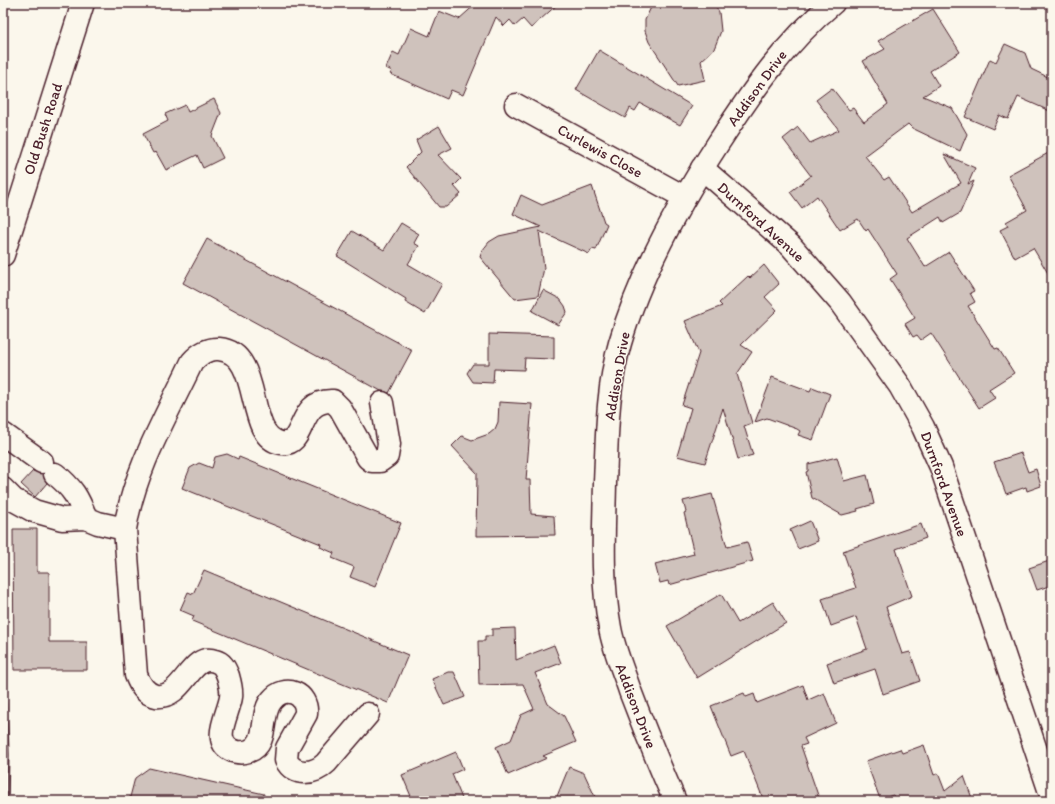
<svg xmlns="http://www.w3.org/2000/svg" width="1055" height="804" font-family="Itim,sans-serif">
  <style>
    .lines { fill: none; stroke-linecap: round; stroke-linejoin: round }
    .stream { stroke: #907477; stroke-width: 6 }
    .building { fill: #cfc2bc; stroke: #4a1f2b }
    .street-casing { stroke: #4a1f2b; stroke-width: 25 }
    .street { stroke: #fbf7ec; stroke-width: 22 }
    .labels { text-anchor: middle; stroke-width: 3; stroke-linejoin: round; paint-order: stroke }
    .street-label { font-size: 15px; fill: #4a1f2b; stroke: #fbf7ec }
  </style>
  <rect width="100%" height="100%" fill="#fbf7ec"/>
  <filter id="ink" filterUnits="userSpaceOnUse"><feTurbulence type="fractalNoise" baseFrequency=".025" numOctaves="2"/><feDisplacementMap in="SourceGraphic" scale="8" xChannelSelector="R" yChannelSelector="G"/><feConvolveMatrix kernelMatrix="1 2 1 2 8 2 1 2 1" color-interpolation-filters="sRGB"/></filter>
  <g filter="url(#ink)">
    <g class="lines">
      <path class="stream" d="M 3,679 L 7,755 L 5,801"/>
    </g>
    <path class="building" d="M 477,3 L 559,3 L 531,28 L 523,19 L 515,26 L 510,20 L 504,26 L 496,17 L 463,95 L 451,90 L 447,99 L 390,74 L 392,71 L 386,68 L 393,52 L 399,55 L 411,28 L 429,36 L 439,11 L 459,19 Z
      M 653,3 L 714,3 L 719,12 L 721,31 L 714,49 L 701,61 L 705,80 L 678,86 L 649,42 L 645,31 L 645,20 Z
      M 933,9 L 960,52 L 930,71 L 939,86 L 923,96 L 952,108 L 967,134 L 960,151 L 912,128 L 908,124 L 865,156 L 884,180 L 889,177 L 912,212 L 961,183 L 944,154 L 975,168 L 968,184 L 974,181 L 960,213 L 943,223 L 940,217 L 907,238 L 925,267 L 949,252 L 974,291 L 970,293 L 975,302 L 968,306 L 995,349 L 998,348 L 1014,373 L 989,389 L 995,398 L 979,408 L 931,333 L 921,340 L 917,335 L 913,337 L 905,324 L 915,318 L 890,279 L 897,274 L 868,229 L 866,231 L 858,219 L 840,230 L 817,196 L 802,208 L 790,192 L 811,176 L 783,139 L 798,127 L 810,143 L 839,130 L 816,100 L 832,88 L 849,110 L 853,108 L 864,122 L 888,104 L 863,61 L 885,49 L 878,41 Z
      M 1005,44 L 1025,53 L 1031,69 L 1052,79 L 1052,112 L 1018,97 L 1008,119 L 999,115 L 993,129 L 965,117 L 990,59 L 996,62 Z
      M 599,50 L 692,106 L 680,125 L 640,103 L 635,111 L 630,108 L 625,118 L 576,90 Z
      M 214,99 L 221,113 L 212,136 L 223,158 L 203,168 L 197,155 L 166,170 L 156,152 L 153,153 L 143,134 L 168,121 L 165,114 L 185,105 L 188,112 Z
      M 439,126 L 452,148 L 438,155 L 461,179 L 454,186 L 461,194 L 446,207 L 439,207 L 406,167 L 421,152 L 416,140 Z
      M 1052,151 L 1052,280 L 1033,248 L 1015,258 L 1000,230 L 1008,226 L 1006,222 L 1027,210 L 1008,175 Z
      M 592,186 L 604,222 L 607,224 L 596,250 L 592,249 L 589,254 L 539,231 L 544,268 L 538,296 L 515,299 L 480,257 L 482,251 L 489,242 L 499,236 L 541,227 L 513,214 L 521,195 L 542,205 Z
      M 401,223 L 419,234 L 414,243 L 419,246 L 408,264 L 442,284 L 425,314 L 405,302 L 406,299 L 337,256 L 352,231 L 384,250 Z
      M 207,239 L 412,350 L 389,393 L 381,391 L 183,283 Z
      M 764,265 L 779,284 L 765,297 L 777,310 L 741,345 L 752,352 L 737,374 L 752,423 L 744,426 L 753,455 L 738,459 L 723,408 L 705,463 L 677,456 L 691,408 L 682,405 L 699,353 L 685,321 L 722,306 L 719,303 L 748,276 L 750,278 Z
      M 543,290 L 560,299 L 565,306 L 567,312 L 558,325 L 532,311 Z
      M 489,334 L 554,336 L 554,359 L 525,358 L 524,370 L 494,369 L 493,383 L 473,382 L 467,373 L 473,364 L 489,364 Z
      M 772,377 L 810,391 L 812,387 L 830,394 L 813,440 L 798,435 L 800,431 L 797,429 L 767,418 L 755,422 Z
      M 499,402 L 532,404 L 526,480 L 530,480 L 531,514 L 554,516 L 555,535 L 476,536 L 477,473 L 452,446 L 462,436 L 472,440 L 489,434 L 495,429 L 498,422 Z
      M 1021,453 L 1028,472 L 1036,469 L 1041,486 L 1027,491 L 1026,487 L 1006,494 L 994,462 Z
      M 227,454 L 238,459 L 239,457 L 401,523 L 375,587 L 350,577 L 354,567 L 332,558 L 334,553 L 320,547 L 321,544 L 182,488 L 190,468 L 199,463 L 212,468 L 215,457 Z
      M 837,457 L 844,481 L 867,475 L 874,504 L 857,509 L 858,511 L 842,515 L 812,498 L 806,472 L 808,471 L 808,464 Z
      M 33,471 L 43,474 L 47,483 L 35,497 L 21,484 Z
      M 712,494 L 727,547 L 747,542 L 753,561 L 669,585 L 668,581 L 660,583 L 655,564 L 694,554 L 684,513 L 686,512 L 683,501 Z
      M 810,521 L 818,541 L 798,549 L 790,530 Z
      M 921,524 L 926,538 L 896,549 L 912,596 L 886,607 L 902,654 L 910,652 L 920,681 L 883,694 L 875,669 L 834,683 L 827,663 L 867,649 L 856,617 L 831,626 L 822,599 L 856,588 L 843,551 Z
      M 13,529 L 37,529 L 37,572 L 49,572 L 49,642 L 87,642 L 87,670 L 14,670 Z
      M 1052,560 L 1052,585 L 1037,590 L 1029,568 Z
      M 204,570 L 408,655 L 388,703 L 192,621 L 194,616 L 180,610 L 188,592 L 193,594 Z
      M 721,594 L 738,623 L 773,602 L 786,623 L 697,678 L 667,626 Z
      M 515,628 L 516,660 L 554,645 L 561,663 L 535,673 L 548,704 L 564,716 L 576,742 L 543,756 L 547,758 L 508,775 L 496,747 L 511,740 L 521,715 L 534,709 L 523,684 L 479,685 L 478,641 L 485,641 L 485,636 L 492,636 L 492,629 Z
      M 448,672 L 454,672 L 465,697 L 444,705 L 432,679 Z
      M 803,685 L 808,700 L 824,693 L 836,723 L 804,738 L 807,744 L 801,746 L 820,801 L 764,801 L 744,751 L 731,756 L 711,706 L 744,693 L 746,697 L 754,694 L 757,703 Z
      M 924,745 L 934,775 L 938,773 L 945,791 L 964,776 L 973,801 L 896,801 L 893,795 L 880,799 L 866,761 L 900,749 L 902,753 Z
      M 456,752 L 463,769 L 452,774 L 463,801 L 413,801 L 402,775 Z
      M 569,767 L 584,773 L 597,801 L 555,801 Z
      M 149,768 L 264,794 L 263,801 L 129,801 L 135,778 Z"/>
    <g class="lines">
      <g class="street-casing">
        <path id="street" d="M 516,105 L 684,197
          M 702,168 L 791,246 L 840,302 L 900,386 L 923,427 L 941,467 L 1052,798
          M 3,255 L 83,3
          M 3,434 L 42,462
          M 55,474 C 73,488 78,498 86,518
          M 3,489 L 14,500 L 34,511 L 62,519 L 86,518 L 98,523 L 125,529 C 134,470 167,415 192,362 C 199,354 209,348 219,349 C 264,353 244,437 281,443 C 307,447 296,399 333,401 L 340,408 L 368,458 L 372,461 L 380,461 L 387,456 L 389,444 L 382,403
          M 125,529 L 136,675 C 140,685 145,694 156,696 C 184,699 190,652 215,661 C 223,663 225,669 228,676 C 230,683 232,691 231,697 C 229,713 211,740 231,750 C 237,753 243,753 249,751 C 270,743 259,714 272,700 C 285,684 308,693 306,714 L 287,748 L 286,760 C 294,777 315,774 326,763 L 368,714
          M 675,801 C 659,765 644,728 630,691 C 623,670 614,650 610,628 C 601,580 604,532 605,483 C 607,437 607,388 620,343 C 640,274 680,202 719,142 C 752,91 786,42 833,3"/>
      </g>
      <use href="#street" class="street"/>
    </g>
  </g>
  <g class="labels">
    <g class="street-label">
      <text transform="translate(757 88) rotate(-54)" y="5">Addison Drive</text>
      <text transform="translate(43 129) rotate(-72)" y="5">Old Bush Road</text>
      <text transform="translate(600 151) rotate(29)" y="5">Curlewis Close</text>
      <text transform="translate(761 222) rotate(42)" y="5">Durnford Avenue</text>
      <text transform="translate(617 376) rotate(-80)" y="5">Addison Drive</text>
      <text transform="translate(944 484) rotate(70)" y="5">Durnford Avenue</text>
      <text transform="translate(636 706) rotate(69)" y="5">Addison Drive</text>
    </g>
  </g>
  <rect width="1055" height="804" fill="none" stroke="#fbf7ec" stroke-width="16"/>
  <rect x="8" y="8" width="1039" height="788" fill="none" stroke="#4a1f2b" stroke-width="1.5" filter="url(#ink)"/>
</svg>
